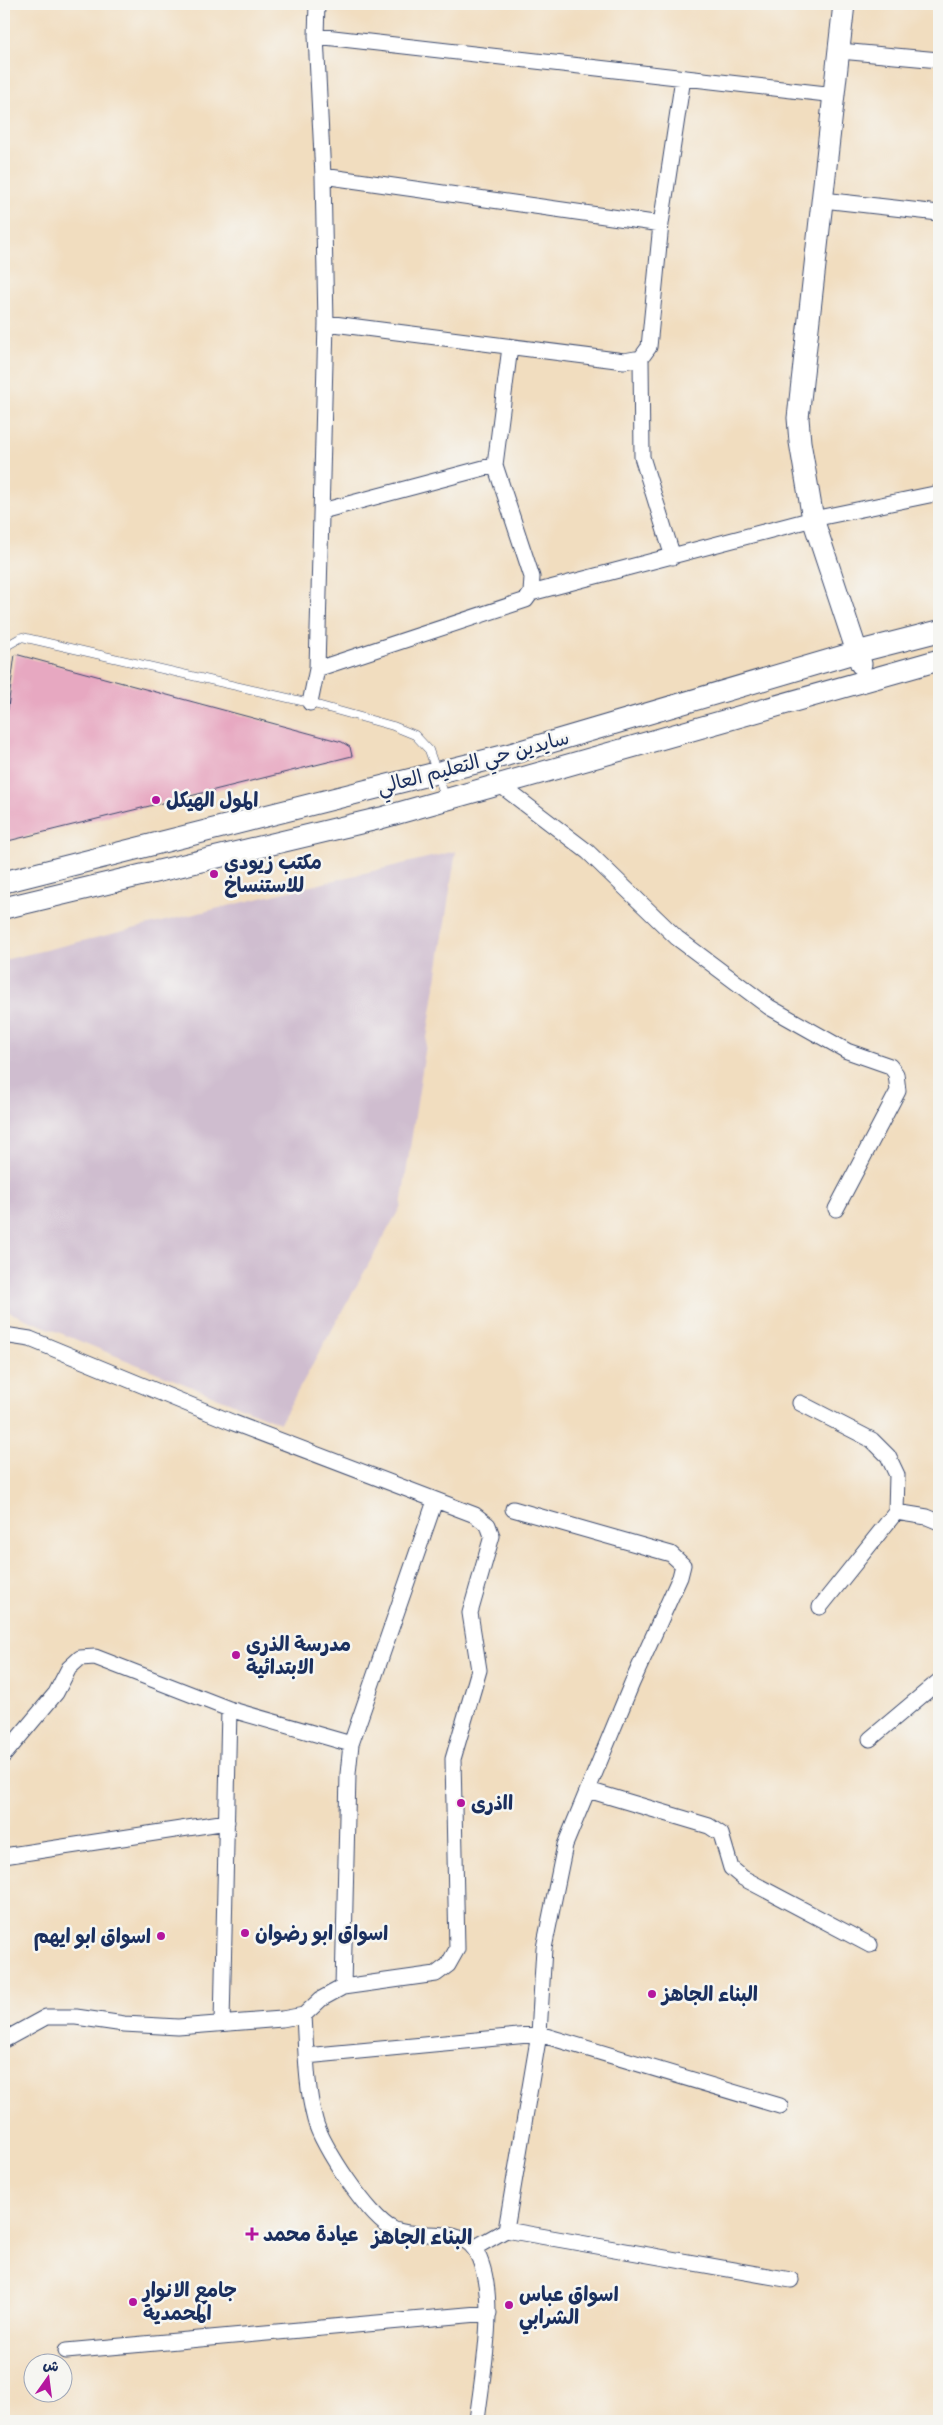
<svg xmlns="http://www.w3.org/2000/svg" width="943" height="2425" font-family="Dekko,'Playpen Sans Arabic',sans-serif">
  <style>
    .industrial { fill: #cfbdcf }
    .building { fill: #e7a8c1 }
    .lines { fill: none; stroke-linecap: round; stroke-linejoin: round }
    .lane-casing { stroke: #3b496d; stroke-width: 9 }
    .street-casing { stroke: #3b496d; stroke-width: 17 }
    .secondary-casing { stroke: #3b496d; stroke-width: 23 }
    .lane { stroke: #fff; stroke-width: 8 }
    .street { stroke: #fff; stroke-width: 15 }
    .secondary { stroke: #fff; stroke-width: 21 }
    .poi-dot { fill: #b5179e; stroke: #f6f6f2; stroke-width: 2 }
    .labels { text-anchor: middle; stroke-width: 5; stroke-linejoin: round; paint-order: stroke }
    .street-label { font-size: 20px; fill: #1b2f5e; stroke: #f6f6f2 }
    .poi-label { font-size: 20px; font-weight: bold; fill: #1b2f5e; stroke: #f6f6f2; text-anchor: start }
    .neighbourhood-label { font-size: 21px; font-weight: bold; fill: #1b2f5e; stroke: #f6f6f2 }
  </style>
  <rect width="100%" height="100%" fill="#f6f6f2"/>
  <filter id="ink" filterUnits="userSpaceOnUse"><feTurbulence type="fractalNoise" baseFrequency=".02" numOctaves="2"/><feDisplacementMap in="SourceGraphic" scale="10" xChannelSelector="R" yChannelSelector="G"/><feConvolveMatrix kernelMatrix="1 2 1 2 8 2 1 2 1" color-interpolation-filters="sRGB"/></filter>
  <filter id="wash" filterUnits="userSpaceOnUse"><feTurbulence type="fractalNoise" baseFrequency=".0096" numOctaves="4" result="noise"/><feDisplacementMap in="SourceGraphic" scale="20" xChannelSelector="R" yChannelSelector="G"/><feGaussianBlur stdDeviation="1.12" result="paint"/><feColorMatrix in="noise" values="0 0 0 0 0 0 0 0 0 0 0 0 0 0 0 0 0 1.4 0 .05"/><feComposite in="paint" operator="in"/></filter>
  <g filter="url(#wash)">
    <rect width="100%" height="100%" fill="#f1ddbf"/>
    <path class="industrial" d="M 456,851 L 401,1206 L 280,1423 L 4,1310 L 4,960 Z"/>
    <g id="blocks">
      <path class="building" d="M 15,654 L 342,742 L 350,747 L 352,756 L 4,842 L 4,738 Z"/>
    </g>
  </g>
  <g filter="url(#ink)">
    <use href="#blocks" fill-opacity="0" stroke="#3b496d" stroke-width="1"/>
    <g class="lines">
      <g class="lane-casing">
        <path id="lane" d="M 4,653 L 8,645 L 22,637 L 310,703 L 393,726 L 415,735 L 429,750 L 446,799"/>
      </g>
      <g class="street-casing">
        <path id="street" d="M 316,36 L 835,95
          M 840,51 L 939,60
          M 323,176 L 661,224
          M 823,200 L 939,213
          M 326,323 L 624,361 L 641,358 L 649,347 L 661,224 L 683,78
          M 641,358 L 642,457 L 673,557
          M 322,511 L 495,465
          M 531,593 L 813,519 L 939,493
          M 317,669 L 526,600 L 531,593 L 532,577 L 495,465 L 510,347
          M 310,703 L 317,669 L 326,323 L 323,176 L 316,36 L 317,4
          M 499,784 L 588,852 L 677,938 L 769,1007 L 847,1051 L 890,1066 L 896,1074 L 898,1091 L 836,1209
          M 4,1335 L 30,1339 L 234,1423 L 475,1515 L 488,1525 L 492,1536 L 470,1613 L 479,1670 L 453,1759 L 457,1949 L 448,1965 L 436,1974 L 343,1987 L 321,1999 L 304,2015 L 282,2019 L 178,2027 L 124,2024 L 76,2017 L 46,2017 L 4,2040
          M 800,1403 L 872,1440 L 888,1456 L 897,1475 L 896,1512 L 820,1607
          M 896,1512 L 927,1517 L 939,1522
          M 870,1739 L 939,1681
          M 4,1755 L 56,1693 L 69,1668 L 80,1658 L 95,1657 L 229,1709 L 351,1744
          M 588,1790 L 709,1826 L 721,1834 L 731,1868 L 743,1878 L 870,1945
          M 4,1856 L 227,1822
          M 343,1987 L 348,1774 L 351,1744 L 435,1501
          M 304,2015 C 306,2049 306,2087 315,2120 C 321,2145 370,2219 393,2229 C 397,2231 403,2232 408,2233 C 428,2236 462,2229 475,2250 C 500,2291 482,2375 477,2421
          M 222,2023 L 229,1709
          M 306,2056 L 539,2034 L 780,2106
          M 506,2230 L 791,2280
          M 474,2248 L 506,2230 L 539,2034 L 544,1948 L 565,1845 L 632,1683 L 680,1577 L 683,1565 L 671,1554 L 513,1509
          M 66,2351 L 489,2313"/>
      </g>
      <g class="secondary-casing">
        <path id="secondary" d="M 844,4 L 798,418 L 800,442 L 813,519 L 861,664
          M 4,882 L 507,755 L 857,652 L 939,631
          M 4,908 L 381,818 L 939,660"/>
      </g>
      <use href="#lane" class="lane"/>
      <use href="#street" class="street"/>
      <use href="#secondary" class="secondary"/>
    </g>
  </g>
  <g class="poi-dot">
    <circle cx="156" cy="800" r="5"/>
    <circle cx="214" cy="874" r="5"/>
    <circle cx="236" cy="1655" r="5"/>
    <circle cx="461" cy="1803" r="5"/>
    <circle cx="245" cy="1933" r="5"/>
    <circle cx="161" cy="1936" r="5"/>
    <circle cx="652" cy="1994" r="5"/>
    <path d="M249.5 2226.5h5v5h5v5h-5v5h-5v-5h-5v-5h5z"/>
    <circle cx="133" cy="2302" r="5"/>
    <circle cx="509" cy="2305" r="5"/>
  </g>
  <g class="labels">
    <g class="street-label">
      <text transform="translate(473 762) rotate(-15)" y="7">سايدين حي التعليم العالي</text>
    </g>
    <g class="poi-label">
      <text x="166" y="807">المول الهيكل</text>
      <text x="224" y="869">مكتب زيودي<tspan x="224" dy="23">للاستنساخ</tspan></text>
      <text x="246" y="1651">مدرسة الذرى<tspan x="246" dy="23">الابتدائية</tspan></text>
      <text x="471" y="1810">ااذرى</text>
      <text x="255" y="1940">اسواق ابو رضوان</text>
      <text x="151" y="1943" text-anchor="end">اسواق ابو ايهم</text>
      <text x="662" y="2001">البناء الجاهز</text>
      <text x="263" y="2241">عيادة محمد</text>
      <text x="143" y="2297">جامع الانوار<tspan x="143" dy="23">المحمدية</tspan></text>
      <text x="519" y="2301">اسواق عباس<tspan x="519" dy="23">الشرابي</tspan></text>
    </g>
    <g class="neighbourhood-label">
      <text x="422" y="2244">البناء الجاهز</text>
    </g>
  </g>
  <rect width="943" height="2425" fill="none" stroke="#f6f6f2" stroke-width="20"/>
  <g transform="translate(48 2378) rotate(14)"><circle r="24" fill="#f6f6f2" stroke="#9ea6b7"/>
  <path d="M0-4L9 19L0 12L-9 19Z" fill="#b5179e"/>
  <text y="-8" font-size="14" font-weight="bold" text-anchor="middle" fill="#1b2f5e">ش</text>
  </g>
</svg>
